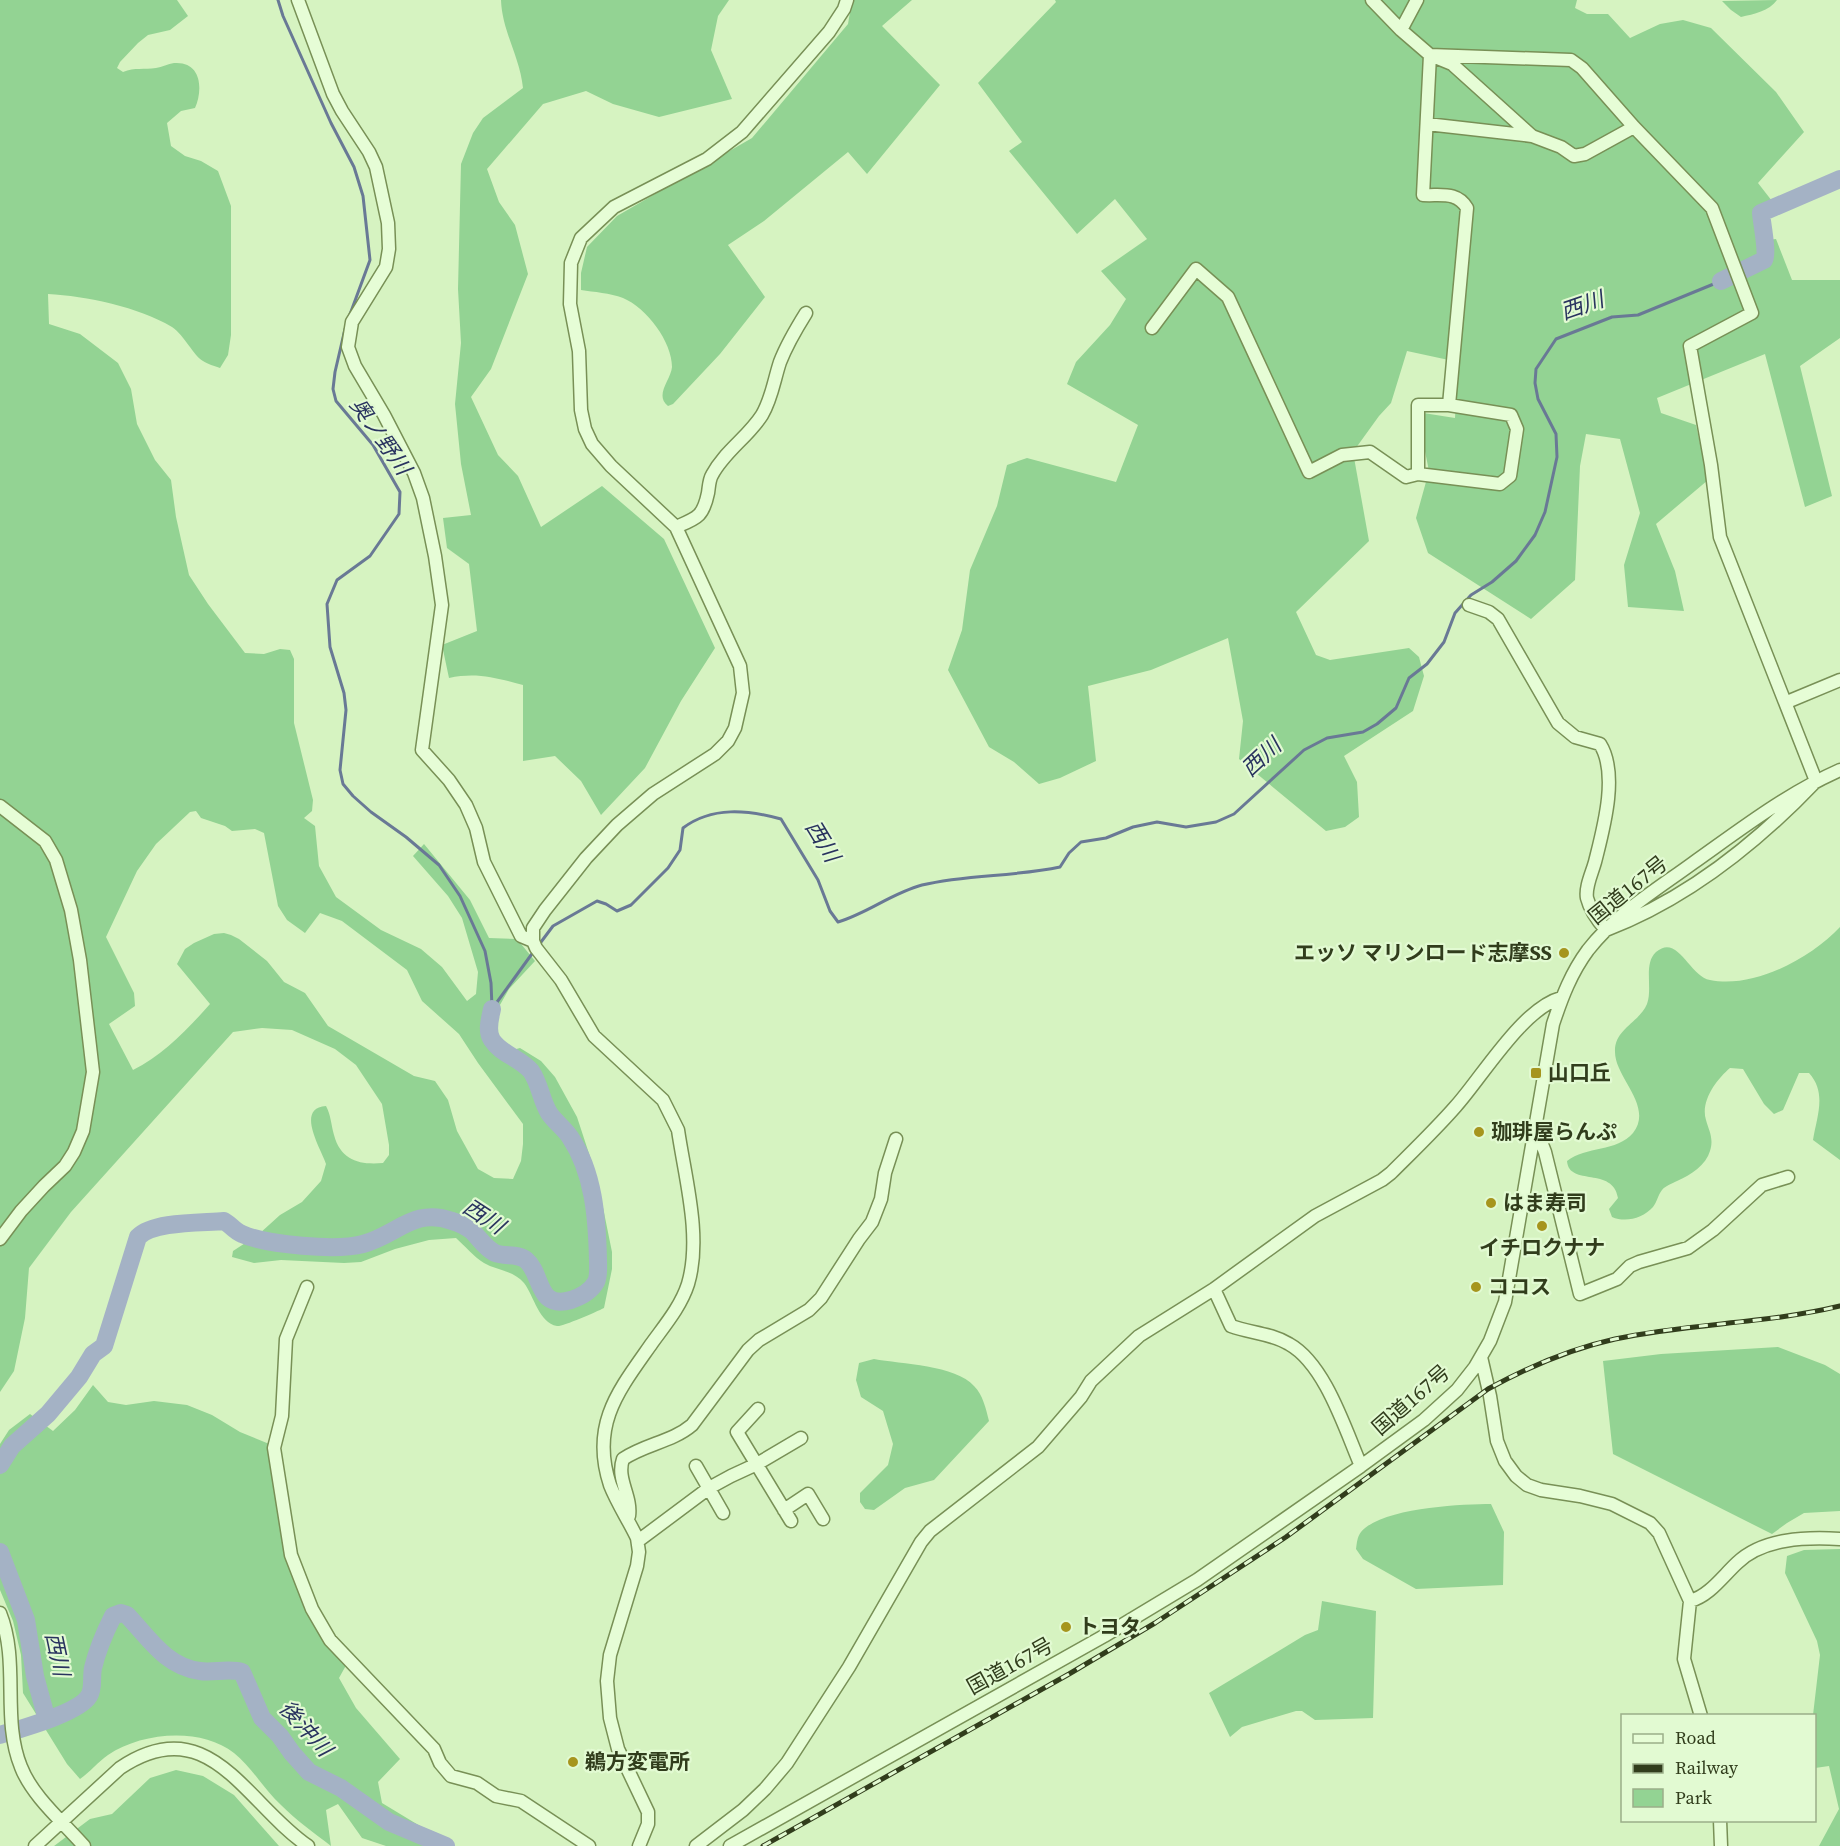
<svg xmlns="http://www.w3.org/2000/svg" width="1840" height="1846" font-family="'Source Serif 4','Noto Sans JP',serif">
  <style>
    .green { fill: #93d393; fill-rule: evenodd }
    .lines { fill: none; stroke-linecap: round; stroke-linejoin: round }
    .stream { stroke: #697995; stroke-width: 3 }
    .river { stroke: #a4b2c5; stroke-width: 18 }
    .minor-casing { stroke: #789056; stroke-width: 15 }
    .minor { stroke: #e6fdd6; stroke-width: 12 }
    .rail-casing { stroke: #313d1c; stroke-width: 5 }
    .rail { stroke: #e2fad2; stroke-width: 3; stroke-dasharray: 9; stroke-linecap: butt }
    .poi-dot { fill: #a6951e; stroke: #e2fad2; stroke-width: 2 }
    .labels { text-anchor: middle; stroke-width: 4.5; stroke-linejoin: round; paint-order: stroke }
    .street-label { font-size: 21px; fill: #313d1c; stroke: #e2fad2 }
    .poi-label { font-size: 21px; font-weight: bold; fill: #313d1c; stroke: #e2fad2; text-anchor: start }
    .water-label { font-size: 22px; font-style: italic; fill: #29335f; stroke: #e2fad2 }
  </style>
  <rect width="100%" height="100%" fill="#d6f3c1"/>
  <path class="green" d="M 0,0 L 177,0 L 188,16 L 170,30 L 148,35 L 138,43 L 120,62 L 117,68 L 123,72 C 135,67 144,70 156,68 C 162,67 168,64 174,63 C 202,61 203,90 195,108 L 181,111 L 167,123 L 171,146 L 185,156 L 201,161 L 218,171 L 231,206 L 231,335 L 228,355 L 220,368 C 215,366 207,364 203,361 C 193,355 185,336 172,327 C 139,307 86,296 48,294 L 49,324 L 80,334 L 118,363 L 131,389 L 137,424 L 155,460 L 171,480 L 176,517 L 189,575 L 208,604 L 245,653 L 264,654 L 280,649 L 290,650 L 294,659 L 294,723 L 313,800 L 312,811 L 304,818 L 315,826 L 319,866 L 336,897 L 381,930 L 421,949 L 442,967 L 467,1001 L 476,994 L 478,972 L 462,918 L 448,896 L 413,856 L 424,844 L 470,900 L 489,938 L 517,939 L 535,961 L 509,989 L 492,1019 L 497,1030 L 495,1039 L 509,1051 L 520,1048 L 541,1061 L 555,1077 L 577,1117 L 597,1178 L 612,1252 L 612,1269 L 604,1308 C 596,1312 562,1327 557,1326 C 539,1323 534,1296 524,1283 C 513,1270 498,1271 484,1263 C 474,1257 465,1246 456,1238 L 429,1240 L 395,1249 L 361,1262 L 344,1263 L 281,1260 L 254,1263 L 232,1257 L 233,1251 L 259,1234 L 280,1215 L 302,1202 L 321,1181 L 326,1164 C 321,1149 295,1108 326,1106 C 331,1115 331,1125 334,1135 C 341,1161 360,1165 383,1163 L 389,1155 L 389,1145 L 382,1104 L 356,1065 L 335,1049 L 292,1030 L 262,1028 L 233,1032 L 71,1212 L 29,1268 L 25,1318 L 14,1371 L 0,1392 ZM 196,811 L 201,818 L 225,826 L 232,831 L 255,829 L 264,833 L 278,906 L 287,920 L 305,933 L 320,913 L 342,921 L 407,970 L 422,1001 L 459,1034 L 478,1063 L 523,1124 L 523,1144 L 521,1161 L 513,1179 L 494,1178 L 478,1169 L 457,1131 L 448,1100 L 435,1081 L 414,1076 L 328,1026 L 305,993 L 284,982 L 267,961 L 239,939 L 231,935 L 224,933 L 214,934 L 194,943 L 185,949 L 177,964 L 210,1004 C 188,1029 163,1055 133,1070 L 109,1024 L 135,1006 L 134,993 L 106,937 L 137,871 L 156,844 L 190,812 Z
    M 501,0 L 729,0 L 718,16 L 711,50 L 732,99 L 659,117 L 613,104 L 586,91 L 543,104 L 487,169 L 499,202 L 515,225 L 528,274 L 491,369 L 471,397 L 498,455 L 518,476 L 541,527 L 602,486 L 664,539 L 715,648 L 681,701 L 645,768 L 601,815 L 581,781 L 555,756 L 523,761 L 523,685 C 496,678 477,672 449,678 L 442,645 L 477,631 L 469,564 L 447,548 L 443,518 L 471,515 L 461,464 L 455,404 L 461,343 L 458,289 L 461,164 L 473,133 L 483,118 L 523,88 C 520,57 502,31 501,0 Z
    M 852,0 L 912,0 L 882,26 L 940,85 L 867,174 L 848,152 L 764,221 L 728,245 L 765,297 L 720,354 L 673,404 L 668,406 C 654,395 671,380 672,367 C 672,342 647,308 623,298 C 610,293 594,292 581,290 L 581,273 L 587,247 L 617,216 L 752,138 L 848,24 Z
    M 1055,0 L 1577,0 L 1575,8 L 1587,14 L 1608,14 L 1630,38 L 1660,24 L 1683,20 L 1711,28 L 1776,92 L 1804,132 L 1758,183 L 1779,210 L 1765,216 L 1767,240 L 1776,239 L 1792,280 L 1840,280 L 1840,338 L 1800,366 L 1832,496 L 1805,507 L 1765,354 L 1657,398 L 1661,413 L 1696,425 L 1708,480 L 1656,524 L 1675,571 L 1684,611 L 1628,607 L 1624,565 L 1640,513 L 1620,439 L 1586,434 L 1580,466 L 1575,580 L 1531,619 L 1428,553 L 1416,518 L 1429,471 L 1417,412 L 1455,418 L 1458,362 L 1407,351 L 1391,403 L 1379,416 L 1353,452 L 1369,541 L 1296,612 L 1316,655 L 1330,660 L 1409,648 L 1419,657 L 1424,676 L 1413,711 L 1344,756 L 1357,782 L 1359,817 L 1345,827 L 1326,831 L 1239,759 L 1243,721 L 1228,638 L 1151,670 L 1088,686 L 1096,761 L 1060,778 L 1039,784 L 1014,762 L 989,747 L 948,670 L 962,630 L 970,570 L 997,506 L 1007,465 L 1027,458 L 1116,482 L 1138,425 L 1067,384 L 1076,362 L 1110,325 L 1126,299 L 1101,271 L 1147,239 L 1115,199 L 1077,234 L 1009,151 L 1022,142 L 978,83 L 1056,2 Z
    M 1777,0 C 1769,11 1754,14 1741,17 L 1731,10 L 1722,1 Z
    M 1840,927 L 1840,1160 L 1813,1140 C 1817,1116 1827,1093 1809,1073 L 1799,1073 L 1783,1110 L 1774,1114 L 1764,1104 L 1743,1069 L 1730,1068 C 1717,1079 1700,1101 1706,1120 C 1709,1131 1714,1138 1710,1151 C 1706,1165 1691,1175 1677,1181 C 1673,1183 1665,1186 1662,1190 C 1658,1195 1657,1202 1653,1207 C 1643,1218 1626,1223 1612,1217 L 1609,1209 L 1618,1198 C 1613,1166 1569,1187 1567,1161 C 1586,1146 1617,1152 1633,1133 C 1654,1106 1615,1078 1615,1052 C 1614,1029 1639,1023 1647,1004 C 1653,988 1643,964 1656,952 C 1678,933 1689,976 1710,980 C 1754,989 1811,958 1840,927 Z
    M 1778,1347 L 1825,1365 L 1840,1374 L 1840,1511 L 1804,1513 L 1787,1523 L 1772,1534 L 1613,1454 L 1603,1361 L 1661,1354 Z
    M 874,1359 C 901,1364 956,1365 974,1386 C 983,1395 986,1409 989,1421 L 934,1480 L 905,1488 L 874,1510 L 865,1509 L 860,1502 L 860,1493 L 888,1465 L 893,1444 L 883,1411 L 861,1397 L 856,1380 L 859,1363 Z
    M 93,1385 L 108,1402 L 126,1405 L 154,1401 L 187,1405 L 212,1415 L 240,1432 L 279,1448 L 294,1550 L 321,1620 L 349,1660 L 339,1678 L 356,1708 L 400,1759 L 378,1782 L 382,1803 L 420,1826 L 439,1834 L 452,1846 L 386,1846 L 362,1838 L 338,1804 L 326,1810 L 331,1846 C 314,1833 296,1820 281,1805 C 264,1789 252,1768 234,1753 C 201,1727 142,1732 108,1755 C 98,1762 90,1772 80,1779 L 67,1764 L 23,1693 L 21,1655 L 13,1621 L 0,1590 L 0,1444 L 9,1430 L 30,1414 L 53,1431 L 75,1410 Z
    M 1491,1504 L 1504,1532 L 1503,1585 L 1416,1589 L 1363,1559 L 1356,1549 C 1357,1543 1357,1537 1361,1532 C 1381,1508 1461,1504 1491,1504 Z
    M 1840,1549 L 1840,1846 L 1819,1846 L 1839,1809 L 1829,1766 L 1815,1768 L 1814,1716 L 1813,1715 L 1820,1655 L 1817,1641 L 1785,1573 L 1787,1556 L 1804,1550 Z
    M 1322,1601 L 1376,1611 L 1373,1718 L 1315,1720 L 1302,1711 L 1296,1711 L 1242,1727 L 1230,1737 L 1209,1693 L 1305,1635 L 1318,1630 Z
    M 176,1770 L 203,1776 L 234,1795 L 279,1846 L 54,1846 L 90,1819 L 112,1814 L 150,1778 Z"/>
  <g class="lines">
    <path class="stream" d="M 278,0 L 283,16 L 331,123 L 354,167 L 363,196 L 370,260 L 349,317
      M 345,329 L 335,372 L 333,389 L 336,401 L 373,445 L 400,492 L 399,514 L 370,556 L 337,580 L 327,604 L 330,647 L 344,693 L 346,710 L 340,770 L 343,784 L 353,796 L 371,812 L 406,837 L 439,865 L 460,896 L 485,951 L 491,983 L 492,1007
      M 538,946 L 553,926 L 597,901 L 606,904 L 617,911 L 631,905 L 668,868 L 680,850 L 683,828 C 712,806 748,810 781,819 L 818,880 L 830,911 L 838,922 C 868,913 892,893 922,885 C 967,874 1014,877 1060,867 L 1069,853 L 1081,842 L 1106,838 L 1133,827 L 1157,822 L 1186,827 L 1216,822 L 1234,814 L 1304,750 L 1327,738 L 1363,732 L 1377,724 L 1396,708 L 1409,678 L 1427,664 L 1444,642 L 1455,613 L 1471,595 L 1492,582 L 1516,561 L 1535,535 L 1545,512 L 1557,457 L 1556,434 L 1538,399 L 1535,383 L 1536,369 L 1556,339 L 1612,317 L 1638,315 L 1721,281
      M 492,1009 L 534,951"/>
    <path class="river" d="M 1721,281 L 1764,260 C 1768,253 1762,224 1761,213 L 1840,179
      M 0,1465 L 12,1446 L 48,1414 L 79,1377 L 93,1354 L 104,1346 L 138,1237 C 153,1221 202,1223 224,1221 C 230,1224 234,1231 242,1234 C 267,1245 337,1251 363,1244 C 397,1235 414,1207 452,1221 C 459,1223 467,1227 472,1231 C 480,1239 485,1248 495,1253 C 505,1257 518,1253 526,1260 C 543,1274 536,1310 571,1300 C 580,1297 591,1291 596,1282 C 599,1276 598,1267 598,1260 C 597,1218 594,1173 570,1137 C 564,1128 555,1122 549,1113 C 541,1100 540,1084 531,1071 C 520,1058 501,1054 492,1040 C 486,1031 490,1019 492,1009
      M 0,1552 L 26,1620 L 35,1676 L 47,1720
      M 0,1735 C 20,1729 79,1713 89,1696 C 94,1688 91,1677 93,1668 C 97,1651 105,1632 113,1616 L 121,1613 L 127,1615 C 148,1637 166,1667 200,1671 C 213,1673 229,1668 242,1672 L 262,1718 L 280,1736 L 292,1753 L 309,1772 L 341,1788 L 389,1822 L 446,1846"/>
    <g class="minor-casing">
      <path id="minor" d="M 298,0 L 333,94 L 342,111 L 369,152 L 376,167 L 388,223 L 389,249 L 386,267 L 352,322 L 348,347 L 355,366 L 384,415 L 414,473 L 423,498 L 435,556 L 442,605 L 422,750 L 449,780 L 466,805 L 476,828 L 484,862 L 521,936 L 533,941
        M 1372,0 L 1401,30 L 1430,55 L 1452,64 L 1532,136 L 1561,147 L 1574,156 L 1585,154 L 1634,127
        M 1401,30 L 1417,0
        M 1430,55 L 1571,60 L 1582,68 L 1634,127 L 1712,208 L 1752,313 L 1690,346 L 1711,465 L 1720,537 L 1816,781 C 1757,843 1687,899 1606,930 C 1598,921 1590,910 1587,898 C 1585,887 1592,873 1595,862 C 1603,830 1619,774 1600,744 L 1575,737 L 1558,723 L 1498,619 L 1489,612 L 1469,605
        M 1430,55 L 1423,195 C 1441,196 1457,191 1467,208 L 1449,405
        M 1427,124 L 1532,136
        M 1152,328 L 1196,269 L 1228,297 L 1309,472 L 1342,455 L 1370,452 L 1406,477 L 1418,474
        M 1418,405 L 1449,405 L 1511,415 L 1517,429 L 1510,476 L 1500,484 L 1418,474 Z
        M 676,527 C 697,518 703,517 708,493 C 709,487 709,480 712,475 C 724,452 748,437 762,415 C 772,398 774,380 780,362 C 787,344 796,329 806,313
        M 1787,702 L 1840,680
        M 0,806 L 45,841 L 56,860 L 71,910 L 80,960 L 93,1072 L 83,1131 L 74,1152 L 65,1166 L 44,1186 L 21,1211 L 0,1239
        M 1536,1129 L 1545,1152 L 1580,1294 L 1617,1279 L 1630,1266 L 1639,1262 L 1688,1248 L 1713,1230 L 1762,1185 L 1788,1177
        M 307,1287 L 286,1339 L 282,1416 L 274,1448 L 291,1555 L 312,1609 L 330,1640 L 434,1749 L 440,1763 L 451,1776 L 477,1783 L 496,1796 L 521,1801 L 589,1846
        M 1214,1289 L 1231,1326 C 1250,1333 1271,1333 1289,1344 C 1325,1364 1345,1429 1361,1466
        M 1481,1357 L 1490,1396 L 1497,1441 L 1505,1461 L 1516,1476 L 1527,1485 L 1541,1490 L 1580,1496 L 1612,1504 L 1650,1523 L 1659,1533 L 1690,1601 L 1684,1659 L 1701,1716
        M 758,1409 L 737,1432 L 791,1521
        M 696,1466 L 723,1513
        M 784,1510 L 808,1494 L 823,1519
        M 629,1516 C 632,1496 616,1479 623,1459 C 645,1444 672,1442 692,1425 L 748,1350 L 759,1340 L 809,1310 L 821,1298 L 859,1239 L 872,1222 L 881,1199 L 885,1173 L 896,1139
        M 638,1541 L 709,1488 L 731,1476 L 757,1464 L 801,1438
        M 1690,1601 C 1709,1596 1722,1577 1737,1563 C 1763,1538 1806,1537 1840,1539
        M 0,1613 C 20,1663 1,1718 21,1767 C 32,1796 64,1823 84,1846
        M 1720,1820 L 1721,1846
        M 35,1846 L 120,1768 C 209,1708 245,1803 308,1846
        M 639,1846 L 648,1824 L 648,1812 L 618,1749 L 610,1718 L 607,1681 L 610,1655 L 637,1566 L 639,1552 L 637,1538 C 629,1521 617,1503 610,1485 C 590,1424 619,1390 652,1343 C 665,1325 681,1306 688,1284 C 702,1237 685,1178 678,1130 L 663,1100 L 594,1036 L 561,980 L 536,948 L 533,941 L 533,928 L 545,910 L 586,858 L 617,825 L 653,794 L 715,754 L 728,741 L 735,728 L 743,693 L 740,666 L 676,527 L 611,466 L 592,444 L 585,429 L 581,410 L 579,351 L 570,304 L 571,263 L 581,238 L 614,207 L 707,159 L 742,132 L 829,32 L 844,9 L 847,0
        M 696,1846 L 743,1810 L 765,1789 L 787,1763 L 849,1667 L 921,1542 L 930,1531 L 1038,1447 L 1081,1397 L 1091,1381 L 1139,1336 L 1214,1289 L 1315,1216 L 1382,1180 L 1391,1173 C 1413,1151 1436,1129 1456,1106 C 1482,1077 1523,1008 1561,998
        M 730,1846 L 1104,1636 L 1197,1580 L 1361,1466 L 1424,1420 L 1457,1390 L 1475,1367 L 1490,1341 L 1505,1302 L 1553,1024 C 1562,997 1571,973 1588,950 C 1616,914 1656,890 1693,863 C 1741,829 1786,794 1840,770"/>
    </g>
    <use href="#minor" class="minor"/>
    <g class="rail-casing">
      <path id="rail" d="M 763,1846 L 1069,1674 L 1155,1623 L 1286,1537 L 1488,1389 C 1528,1367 1570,1349 1615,1339 C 1689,1323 1766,1324 1840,1306"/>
    </g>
    <use href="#rail" class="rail"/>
  </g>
  <g class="poi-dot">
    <circle cx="1564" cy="953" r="6"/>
    <rect x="1530" y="1067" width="12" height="12" rx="3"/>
    <circle cx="1479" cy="1132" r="6"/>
    <circle cx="1491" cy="1203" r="6"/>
    <circle cx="1542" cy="1226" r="6"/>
    <circle cx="1476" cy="1287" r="6"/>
    <circle cx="1066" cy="1627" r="6"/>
    <circle cx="573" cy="1762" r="6"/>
  </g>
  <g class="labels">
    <g class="street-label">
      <text transform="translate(1628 890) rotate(-39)" y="7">国道167号</text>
      <text transform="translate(1411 1400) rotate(-41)" y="7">国道167号</text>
      <text transform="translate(1010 1666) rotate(-29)" y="7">国道167号</text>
    </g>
    <g class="poi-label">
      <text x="1552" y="960" text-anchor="end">エッソ マリンロード志摩SS</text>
      <text x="1548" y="1080">山口丘</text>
      <text x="1491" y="1139">珈琲屋らんぷ</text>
      <text x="1503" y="1210">はま寿司</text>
      <text x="1542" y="1255" text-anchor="middle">イチロクナナ</text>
      <text x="1488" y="1294">ココス</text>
      <text x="1078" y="1634">トヨタ</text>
      <text x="585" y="1769">鵜方変電所</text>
    </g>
    <g class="water-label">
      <text transform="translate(1582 305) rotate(-19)" y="8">西川</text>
      <text transform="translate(381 436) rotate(55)" y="8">奥ノ野川</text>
      <text transform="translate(1261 757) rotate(-43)" y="8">西川</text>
      <text transform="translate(823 841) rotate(59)" y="8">西川</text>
      <text transform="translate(484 1216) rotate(33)" y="8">西川</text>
      <text transform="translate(58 1654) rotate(78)" y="8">西川</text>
      <text transform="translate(306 1728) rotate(48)" y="8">後沖川</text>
    </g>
  </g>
  <rect x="1621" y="1714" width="195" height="108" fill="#e2fad2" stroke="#9bae89" stroke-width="1.5"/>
  <rect x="1633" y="1734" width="30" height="9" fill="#e6fdd6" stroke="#9bae89" stroke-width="1.5"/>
  <text x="1675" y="1744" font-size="18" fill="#313d1c">Road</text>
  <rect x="1633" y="1764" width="30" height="9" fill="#313d1c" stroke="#9bae89" stroke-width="1.5"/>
  <text x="1675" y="1774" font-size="18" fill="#313d1c">Railway</text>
  <rect x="1633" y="1789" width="30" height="18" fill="#93d393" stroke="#9bae89" stroke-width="1.5"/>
  <text x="1675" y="1804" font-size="18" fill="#313d1c">Park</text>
</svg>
